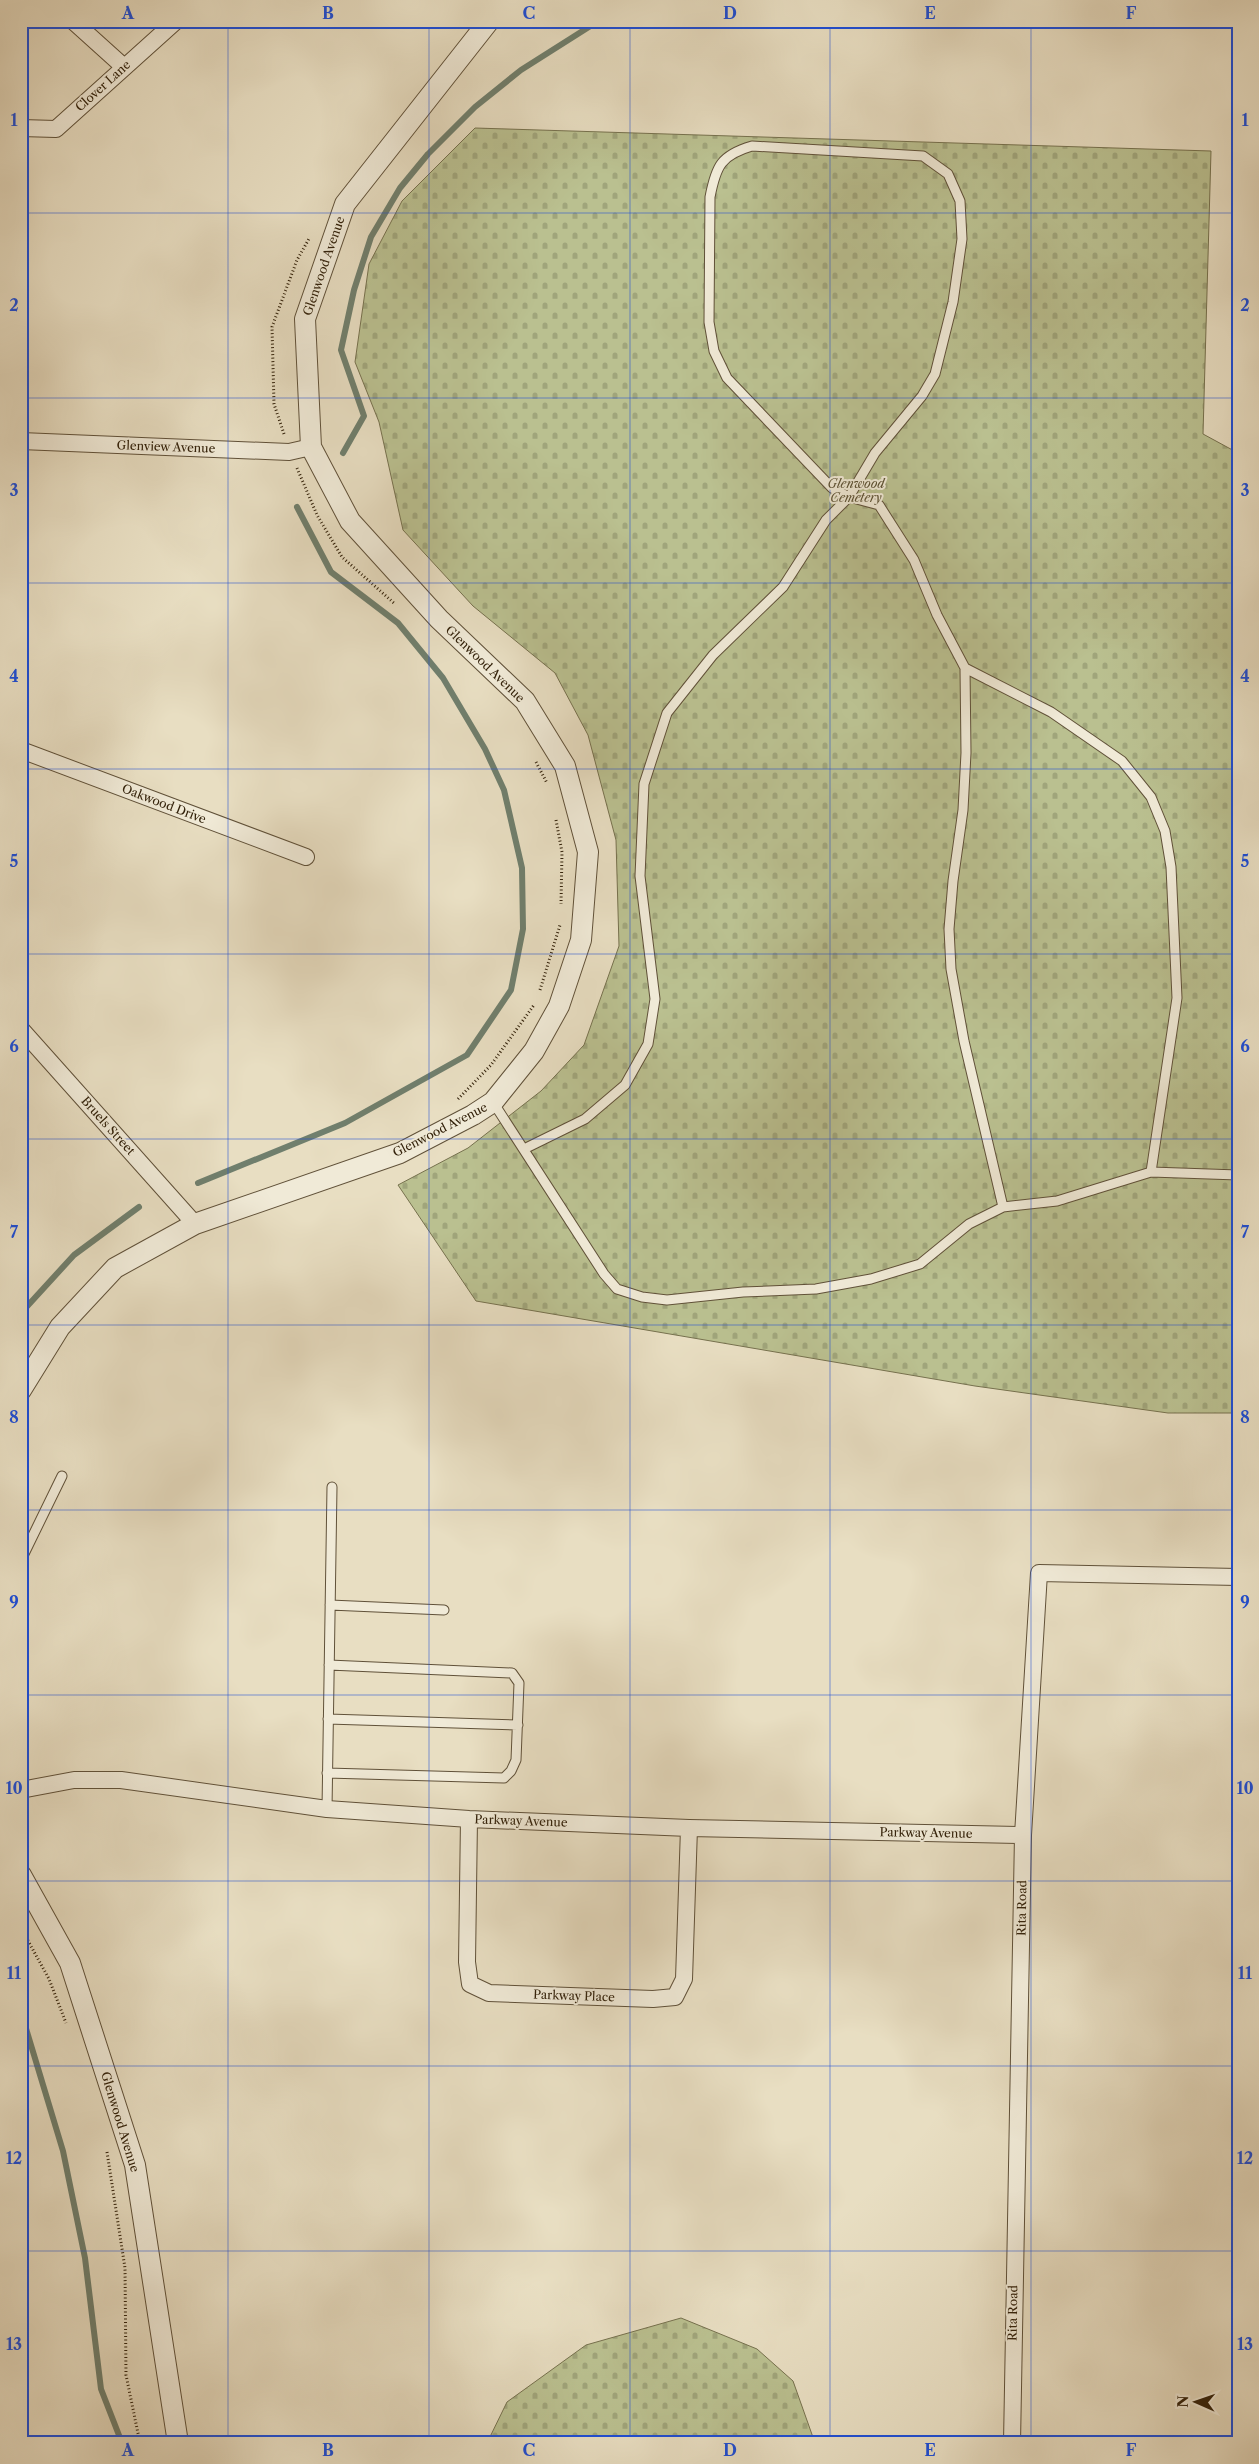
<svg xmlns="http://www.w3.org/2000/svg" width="1259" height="2464" font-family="'Libre Caslon Text',serif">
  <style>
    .cemetery { fill: url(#cemetery-stones); stroke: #76714e }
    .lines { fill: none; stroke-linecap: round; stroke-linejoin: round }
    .stream { stroke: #707f6d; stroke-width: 6 }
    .service-casing { stroke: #605139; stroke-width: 11 }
    .minor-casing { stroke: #605139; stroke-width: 18 }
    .tertiary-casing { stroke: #605139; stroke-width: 22 }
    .path { stroke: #33220b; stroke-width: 3; stroke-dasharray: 1 2.5; stroke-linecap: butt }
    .service { stroke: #f0ead7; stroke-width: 9 }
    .minor { stroke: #f0ead7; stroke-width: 16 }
    .tertiary { stroke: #f0ead7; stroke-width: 20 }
    .grid { fill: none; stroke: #1d4ed8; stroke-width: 1; stroke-opacity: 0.55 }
    .labels { text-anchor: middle; stroke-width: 4; stroke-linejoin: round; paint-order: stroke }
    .street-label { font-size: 12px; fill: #33220b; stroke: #f0ead7 }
    .park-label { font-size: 12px; font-style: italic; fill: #5c5133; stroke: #f0ead7 }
    .neatline { fill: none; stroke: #1d4ed8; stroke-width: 2 }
    .grid-label { font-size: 16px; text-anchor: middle; font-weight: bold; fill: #1d4ed8 }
  </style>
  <defs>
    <pattern id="cemetery-stones" width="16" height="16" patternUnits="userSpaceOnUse" patternTransform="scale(1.25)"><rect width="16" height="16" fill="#bac090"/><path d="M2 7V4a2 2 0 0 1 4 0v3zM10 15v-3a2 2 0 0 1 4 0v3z" fill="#a0a57b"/></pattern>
  </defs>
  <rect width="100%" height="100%" fill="#e8dec2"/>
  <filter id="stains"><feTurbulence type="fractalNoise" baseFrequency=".004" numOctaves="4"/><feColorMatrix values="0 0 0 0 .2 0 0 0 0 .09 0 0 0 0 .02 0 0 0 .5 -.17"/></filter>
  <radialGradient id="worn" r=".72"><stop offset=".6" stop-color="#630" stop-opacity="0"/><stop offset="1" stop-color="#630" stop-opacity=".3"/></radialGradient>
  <path class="cemetery" d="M 475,128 L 1211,151 L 1203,434 L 1238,453 L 1238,1413 L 1168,1413 L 975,1386 L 476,1301 L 398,1185 L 468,1148 L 541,1091 L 584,1045 L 619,946 L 616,840 L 588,735 L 555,673 L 473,606 L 403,530 L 379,422 L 355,362 L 369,264 L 402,201 Z
    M 681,2318 L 757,2349 L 793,2381 L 815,2443 L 487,2443 L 507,2402 L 586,2345 Z"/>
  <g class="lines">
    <path class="stream" d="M 343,453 L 364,416 L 341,350 L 354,290 L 371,237 L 400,188 L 428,154 L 475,107 L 521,70 L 592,25 L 595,21
      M 198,1183 L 345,1123 L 467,1055 L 511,990 L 523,929 L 522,868 L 504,790 L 485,749 L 443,678 L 398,623 L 331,572 L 297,507
      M 21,1313 L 74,1255 L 139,1207
      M 21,2012 L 63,2151 L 85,2258 L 101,2389 L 122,2443"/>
    <g class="service-casing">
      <path id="service" d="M 752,146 L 923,156 L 948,174 L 960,201 L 962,239 L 953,302 L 935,374 L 922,396 L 875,453 L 849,497 L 832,488 L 727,378 L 714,351 L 709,322 L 710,197 C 716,166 721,155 752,146 Z
        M 965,668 L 1051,712 L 1122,761 L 1151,797 L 1165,831 L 1171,867 L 1177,998 L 1151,1172
        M 493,1102 L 604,1274 L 617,1289 L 642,1297 L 667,1300 L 743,1292 L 816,1289 L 871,1279 L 920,1264 L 969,1224 L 1003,1207 L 1057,1201 L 1151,1172 L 1238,1175
        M 524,1149 L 585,1119 L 625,1085 L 648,1044 L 655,999 L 640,876 L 644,784 L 667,713 L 713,655 L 783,587 L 826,520 L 849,497 L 879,505 L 914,560 L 937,615 L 965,668 L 966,753 L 963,810 L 953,881 L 949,929 L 951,969 L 964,1041 L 1003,1207
        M 21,1560 L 62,1476
        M 330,1605 L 444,1610
        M 328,1719 L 518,1725
        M 327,1773 L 504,1778 L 511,1771 L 516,1760 L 519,1683 L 512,1673 L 329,1665
        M 327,1809 L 332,1487"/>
    </g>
    <g class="minor-casing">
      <path id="minor" d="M 73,21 L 124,67
        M 21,128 L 56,129 L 176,21
        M 21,441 L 289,452 L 311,447
        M 21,750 L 306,857
        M 21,1029 L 195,1224
        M 21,1790 L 74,1780 L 121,1780 L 327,1809 L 469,1819 L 689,1828 L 1023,1835
        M 469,1819 L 467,1962 L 470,1984 L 489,1993 L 653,1999 L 675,1997 L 684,1979 L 689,1828
        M 1012,2443 L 1023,1835 L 1039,1573 L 1238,1577"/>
    </g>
    <g class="tertiary-casing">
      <path id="tertiary" d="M 21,1390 L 60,1327 L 115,1268 L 195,1224 L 400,1153 L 473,1115 L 493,1102 L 534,1051 L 559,1006 L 581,940 L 588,852 L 565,766 L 525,701 L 439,619 L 350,521 L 311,447 L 305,319 L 345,204 L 489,21
        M 21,1875 L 70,1963 L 135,2165 L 178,2443"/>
    </g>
    <path class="path" d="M 284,434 L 274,404 L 272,327 L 297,260 L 310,237
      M 297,468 L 317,515 L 342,557 L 395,604
      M 536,762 L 547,783
      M 556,820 L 562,852 L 561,904
      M 540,990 L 560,925
      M 458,1099 L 491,1065 L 534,1005
      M 21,1928 L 49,1979 L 66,2023
      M 107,2152 L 125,2268 L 126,2375 L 140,2443"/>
    <use href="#service" class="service"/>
    <use href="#minor" class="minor"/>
    <use href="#tertiary" class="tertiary"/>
  </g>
  <path class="grid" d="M 228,21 L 228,2443M 429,21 L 429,2443M 630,21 L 630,2443M 830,21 L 830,2443M 1031,21 L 1031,2443M 21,213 L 1238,213M 21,398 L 1238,398M 21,583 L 1238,583M 21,769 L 1238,769M 21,954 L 1238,954M 21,1139 L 1238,1139M 21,1325 L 1238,1325M 21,1510 L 1238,1510M 21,1695 L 1238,1695M 21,1881 L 1238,1881M 21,2066 L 1238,2066M 21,2251 L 1238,2251"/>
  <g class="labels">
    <g class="street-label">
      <text transform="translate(103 86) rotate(-42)" y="4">Clover Lane</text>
      <text transform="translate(324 266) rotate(-71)" y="4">Glenwood Avenue</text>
      <text transform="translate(166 447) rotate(2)" y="4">Glenview Avenue</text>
      <text transform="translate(485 664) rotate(44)" y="4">Glenwood Avenue</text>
      <text transform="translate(164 804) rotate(21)" y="4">Oakwood Drive</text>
      <text transform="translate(108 1126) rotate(48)" y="4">Bruels Street</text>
      <text transform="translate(440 1130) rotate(-27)" y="4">Glenwood Avenue</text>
      <text transform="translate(521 1821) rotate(2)" y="4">Parkway Avenue</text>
      <text transform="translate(926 1833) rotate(1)" y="4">Parkway Avenue</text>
      <text transform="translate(1022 1908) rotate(-89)" y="4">Rita Road</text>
      <text transform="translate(574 1996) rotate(2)" y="4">Parkway Place</text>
      <text transform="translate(120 2122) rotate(73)" y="4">Glenwood Avenue</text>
      <text transform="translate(1013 2313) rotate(-89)" y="4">Rita Road</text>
    </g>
    <g class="park-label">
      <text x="856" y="488">Glenwood<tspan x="856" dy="14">Cemetery</tspan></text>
    </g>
  </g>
  <rect width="1259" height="2464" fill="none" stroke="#e8dec2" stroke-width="55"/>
  <g transform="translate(1196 2402) rotate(272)" stroke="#f0ead7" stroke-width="4" paint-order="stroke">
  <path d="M0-4L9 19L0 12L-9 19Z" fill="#33220b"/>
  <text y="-8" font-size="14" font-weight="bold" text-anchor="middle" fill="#33220b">N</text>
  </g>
  <rect x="28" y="28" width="1204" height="2408" class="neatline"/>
  <g class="grid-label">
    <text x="128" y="19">A</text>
    <text x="328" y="19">B</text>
    <text x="529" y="19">C</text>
    <text x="730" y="19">D</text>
    <text x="930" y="19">E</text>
    <text x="1131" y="19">F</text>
    <text x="14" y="126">1</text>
    <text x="1245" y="126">1</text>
    <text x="14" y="311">2</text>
    <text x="1245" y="311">2</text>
    <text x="14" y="496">3</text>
    <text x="1245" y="496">3</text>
    <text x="14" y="682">4</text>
    <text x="1245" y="682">4</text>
    <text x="14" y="867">5</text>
    <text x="1245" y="867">5</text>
    <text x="14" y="1052">6</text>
    <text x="1245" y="1052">6</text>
    <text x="14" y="1238">7</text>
    <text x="1245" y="1238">7</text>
    <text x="14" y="1423">8</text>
    <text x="1245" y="1423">8</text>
    <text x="14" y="1608">9</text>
    <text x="1245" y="1608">9</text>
    <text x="14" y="1794">10</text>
    <text x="1245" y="1794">10</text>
    <text x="14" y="1979">11</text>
    <text x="1245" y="1979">11</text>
    <text x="14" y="2164">12</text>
    <text x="1245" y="2164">12</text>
    <text x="14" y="2350">13</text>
    <text x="1245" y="2350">13</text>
    <text x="128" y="2456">A</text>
    <text x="328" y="2456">B</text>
    <text x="529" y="2456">C</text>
    <text x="730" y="2456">D</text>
    <text x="930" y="2456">E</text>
    <text x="1131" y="2456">F</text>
  </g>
  <rect width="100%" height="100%" filter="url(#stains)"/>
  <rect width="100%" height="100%" fill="url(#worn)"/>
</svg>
